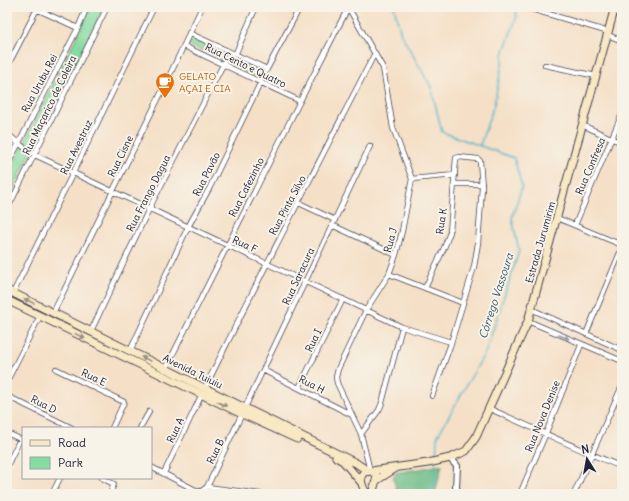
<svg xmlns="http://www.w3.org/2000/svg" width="629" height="501" font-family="Delius,sans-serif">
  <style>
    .green { fill: #85dca0; stroke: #547f6e }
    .forest { fill: #6cbc86; stroke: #476f60 }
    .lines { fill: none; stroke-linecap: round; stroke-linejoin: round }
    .stream { stroke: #4bb4c9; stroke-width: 1.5 }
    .minor-casing { stroke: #423e50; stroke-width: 6 }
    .tertiary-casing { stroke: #423e50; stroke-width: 8 }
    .secondary-casing { stroke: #423e50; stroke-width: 9 }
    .minor { stroke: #fff; stroke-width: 4.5 }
    .tertiary { stroke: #fff; stroke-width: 6 }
    .secondary { stroke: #f8e8c3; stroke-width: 7 }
    .oneway { fill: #988f86 }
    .oneway2 { fill: #9c9ca7 }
    .labels { text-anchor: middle; stroke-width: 4; stroke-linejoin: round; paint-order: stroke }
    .street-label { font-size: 10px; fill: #22223b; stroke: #f7f3e8 }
    .food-label { font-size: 10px; fill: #c56008; stroke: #f7f3e8; text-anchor: start }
    .water-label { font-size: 11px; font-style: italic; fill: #30556d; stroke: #f7f3e8 }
  </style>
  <rect width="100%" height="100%" fill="#f7f3e8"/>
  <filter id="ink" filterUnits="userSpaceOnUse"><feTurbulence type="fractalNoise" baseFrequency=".025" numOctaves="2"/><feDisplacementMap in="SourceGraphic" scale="8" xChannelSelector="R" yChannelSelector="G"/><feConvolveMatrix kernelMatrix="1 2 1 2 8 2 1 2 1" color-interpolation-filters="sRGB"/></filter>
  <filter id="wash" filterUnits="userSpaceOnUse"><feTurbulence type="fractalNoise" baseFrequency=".012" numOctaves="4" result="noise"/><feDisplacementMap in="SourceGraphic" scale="16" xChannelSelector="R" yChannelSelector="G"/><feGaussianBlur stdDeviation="0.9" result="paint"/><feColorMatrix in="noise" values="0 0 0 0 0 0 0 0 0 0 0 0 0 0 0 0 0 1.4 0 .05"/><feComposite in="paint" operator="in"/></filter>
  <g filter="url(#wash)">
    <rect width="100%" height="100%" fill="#f5e0c7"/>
    <path class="green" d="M 91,7 L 104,7 L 7,201 L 7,177 Z
      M 190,38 L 227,55 L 224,61 L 187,44 Z
      M 229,57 L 261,72 L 258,78 L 226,63 Z"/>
    <path class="forest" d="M 442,465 L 435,494 L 395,494 L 396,488 L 393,478 L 395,473 Z"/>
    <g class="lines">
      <path class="stream" d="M 394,7 L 401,34 L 431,87 L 442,132 L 514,158 L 522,186 L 512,218 L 519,251 L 486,351 L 437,437 L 436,459
        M 480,145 L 494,105 L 502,64 L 504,51 L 517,16 L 515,7
        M 427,494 L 435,484 L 435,463"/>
    </g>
  </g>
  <g filter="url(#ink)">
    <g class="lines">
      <g class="minor-casing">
        <path id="minor" d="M 32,7 L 78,28
          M 348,7 L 383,68 L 393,128 L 412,179 L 402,231 L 396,255 L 389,274 L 366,310 L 338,369 L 336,377 L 337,383 L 361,434 L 370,471
          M 528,8 L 609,32
          M 189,33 L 267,69
          M 608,35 L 622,41
          M 184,46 L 300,101
          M 235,55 L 256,7
          M 545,65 L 596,76
          M 7,67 L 37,9
          M 582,125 L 622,143
          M 7,133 L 18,143 L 35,155 L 402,327 L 451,342
          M 7,166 L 78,28 L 87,7
          M 412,179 L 455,175
          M 454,184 L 482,184
          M 299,203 L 335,220
          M 7,210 L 107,7
          M 557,218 L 622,245
          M 332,225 L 396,255
          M 575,225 L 622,114
          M 389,274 L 463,303
          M 425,288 L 444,248 L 450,232 L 456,158 L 459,157 L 478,159 L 480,161 L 482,187 L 478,243 L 474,267 L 450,346 L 432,396
          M 13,293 L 73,173 L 154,7
          M 531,309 L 622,350
          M 53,313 L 165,85 L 202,7
          M 528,321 L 622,361
          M 91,331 L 149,209 L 229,53
          M 586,334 L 622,248
          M 130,351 L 188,227 L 210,187 L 267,69 L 300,7
          M 56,369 L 124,402 L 112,428
          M 165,370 L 300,101 L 348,8
          M 263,370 L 352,415
          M 7,381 L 40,316
          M 205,388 C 260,275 318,164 375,53
          M 299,388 L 343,299
          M 7,396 L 72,428
          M 490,409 C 534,428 577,449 622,467
          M 140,428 L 149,412
          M 7,433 L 20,439 L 7,466
          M 361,434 L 379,410 L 382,403 L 402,327
          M 151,467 L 203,494
          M 164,473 L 202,394
          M 102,478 L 114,484 L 110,494
          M 207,487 L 260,494
          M 200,492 L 207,487 L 370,146
          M 52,494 L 60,478
          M 520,494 L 546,433 L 581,345
          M 574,494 L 622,386"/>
      </g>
      <g class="tertiary-casing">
        <path id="tertiary" d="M 450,458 L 457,466 L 456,488 L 459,494"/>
      </g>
      <g class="secondary-casing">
        <path id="secondary" d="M 7,290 L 356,463 L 368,471
          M 7,300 L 242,414 L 297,439
          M 336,457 L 343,461 L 361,482
          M 371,471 L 375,473 L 377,477 L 372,494
          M 377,480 L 396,468
          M 366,494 C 363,486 358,479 364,472 L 428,463 L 450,458 L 466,451 L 476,437 L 528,321 L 615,7"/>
      </g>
      <use href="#minor" class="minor"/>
      <use href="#tertiary" class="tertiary"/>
      <use href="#secondary" class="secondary"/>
    </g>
    <defs><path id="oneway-solid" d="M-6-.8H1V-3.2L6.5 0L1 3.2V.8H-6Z"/></defs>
    <g class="oneway">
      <use href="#oneway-solid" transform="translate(29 301) rotate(-154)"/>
      <use href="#oneway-solid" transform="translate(80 336) rotate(26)"/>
      <use href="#oneway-solid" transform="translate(146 359) rotate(-154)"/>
      <use href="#oneway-solid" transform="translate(222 404) rotate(26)"/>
    </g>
    <use class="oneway2" href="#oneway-solid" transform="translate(564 337) rotate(23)"/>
  </g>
  <defs>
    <g id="cafe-pin" transform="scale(1)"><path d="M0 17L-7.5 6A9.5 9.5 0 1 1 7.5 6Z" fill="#e8710a" stroke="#f7f3e8"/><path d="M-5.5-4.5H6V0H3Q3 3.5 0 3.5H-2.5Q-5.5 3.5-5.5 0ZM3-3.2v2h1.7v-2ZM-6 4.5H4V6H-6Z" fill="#fff"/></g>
  </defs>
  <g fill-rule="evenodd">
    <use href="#cafe-pin" x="165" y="82"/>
  </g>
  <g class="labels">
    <g class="street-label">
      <text transform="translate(246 65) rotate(26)" y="4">Rua Cento e Quatro</text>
      <text transform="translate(39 83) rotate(-62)" y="4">Rua Urubu Rei</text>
      <text transform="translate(49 105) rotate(-64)" y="4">Rua Maçarico de Coleira</text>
      <text transform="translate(76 147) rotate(-64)" y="4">Rua Avestruz</text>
      <text transform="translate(120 156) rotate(-64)" y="4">Rua Cisne</text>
      <text transform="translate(590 166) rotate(-67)" y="4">Rua Confresa</text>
      <text transform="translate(206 174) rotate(-63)" y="4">Rua Pavão</text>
      <text transform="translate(246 187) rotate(-63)" y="4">Rua Cafezinho</text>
      <text transform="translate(148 193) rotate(-63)" y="4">Rua Frango Dagua</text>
      <text transform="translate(287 205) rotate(-62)" y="4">Rua Pinta Silvo</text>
      <text transform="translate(441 221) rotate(-81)" y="4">Rua K</text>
      <text transform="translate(390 240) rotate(-75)" y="4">Rua J</text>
      <text transform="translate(540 242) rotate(-74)" y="4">Estrada Jurumirim</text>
      <text transform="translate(245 244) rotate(25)" y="4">Rua F</text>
      <text transform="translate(298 276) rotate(-65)" y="4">Rua Saracura</text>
      <text transform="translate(313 340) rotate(-64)" y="4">Rua I</text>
      <text transform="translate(193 371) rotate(26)" y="4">Avenida Tuiuiu</text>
      <text transform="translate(94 377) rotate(25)" y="4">Rua E</text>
      <text transform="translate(312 384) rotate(27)" y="4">Rua H</text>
      <text transform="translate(44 404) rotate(27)" y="4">Rua D</text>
      <text transform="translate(542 416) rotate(-68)" y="4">Rua Nova Denise</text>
      <text transform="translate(175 430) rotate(-64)" y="4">Rua A</text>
      <text transform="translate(215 451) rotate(-64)" y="4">Rua B</text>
    </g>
    <g class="food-label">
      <text x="179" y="80">GELATO<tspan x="179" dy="12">AÇAI E CIA</tspan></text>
    </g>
    <g class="water-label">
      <text transform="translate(496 296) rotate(-72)" y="4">Córrego Vassoura</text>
    </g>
  </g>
  <rect width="629" height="501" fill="none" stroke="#f7f3e8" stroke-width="24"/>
  <rect x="22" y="427" width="130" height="52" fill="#f7f3e8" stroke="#a29fa3"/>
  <rect x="30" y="440" width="20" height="6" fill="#f8e8c3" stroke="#a29fa3"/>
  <text x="58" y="447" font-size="12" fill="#22223b">Road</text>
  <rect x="30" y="457" width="20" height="12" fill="#85dca0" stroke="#a29fa3"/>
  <text x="58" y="467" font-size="12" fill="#22223b">Park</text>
  <g transform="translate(587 459) rotate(349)" stroke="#f7f3e8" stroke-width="3" paint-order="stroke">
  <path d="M0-3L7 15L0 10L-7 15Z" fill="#22223b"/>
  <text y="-6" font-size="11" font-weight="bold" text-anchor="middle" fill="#22223b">N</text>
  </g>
</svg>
